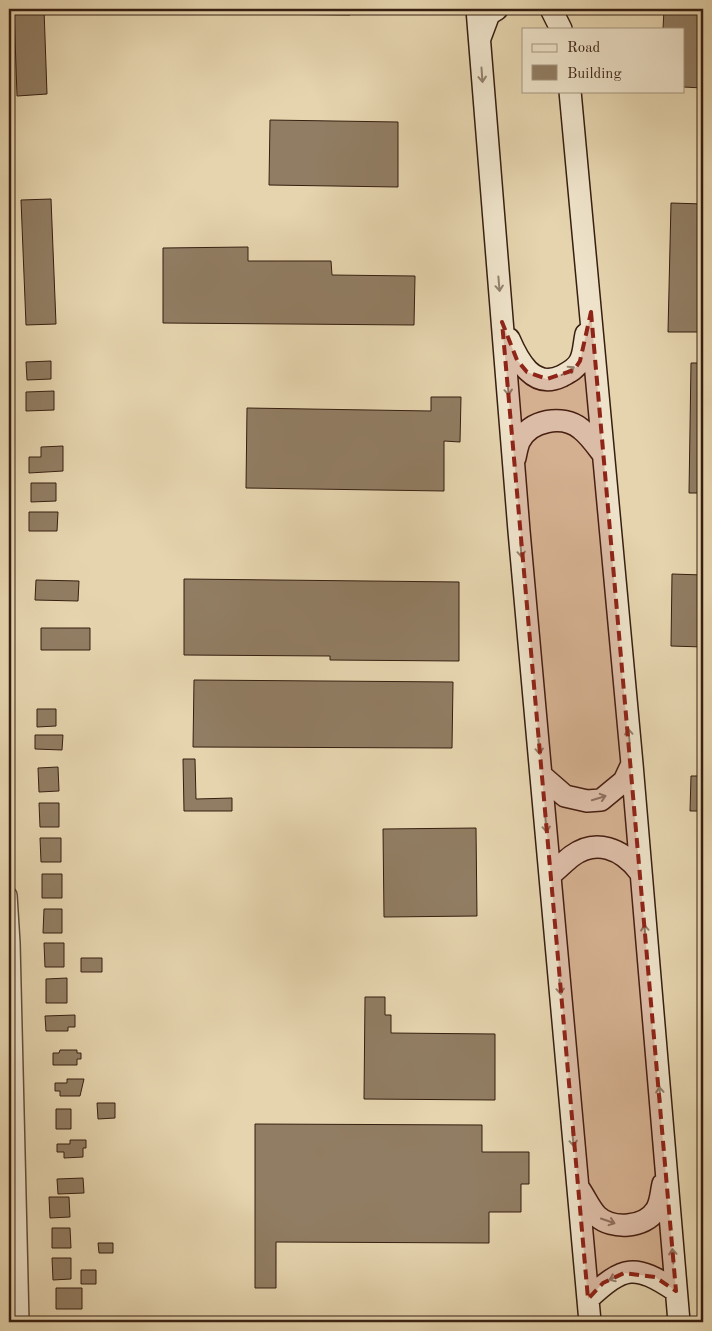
<svg xmlns="http://www.w3.org/2000/svg" width="712" height="1331" font-family="'Old Standard TT',serif">
  <style>
    .building { fill: #917d63; stroke: #371f11 }
    .lines { fill: none; stroke-linecap: round; stroke-linejoin: round }
    .street-casing { stroke: #624c38; stroke-width: 18 }
    .secondary-casing { stroke: #371f11; stroke-width: 24 }
    .street { stroke: #eee3ca; stroke-width: 15 }
    .secondary { stroke: #eee3ca; stroke-width: 21 }
    .oneway { stroke: #92816e }
    .marked { fill: #8f2418; fill-opacity: 0.2; stroke: #8f2418; stroke-width: 4; stroke-dasharray: 10 6; stroke-linejoin: round }
  </style>
  <rect width="100%" height="100%" fill="#e5d4ae"/>
  <filter id="stains"><feTurbulence type="fractalNoise" baseFrequency=".004" numOctaves="4"/><feColorMatrix values="0 0 0 0 .2 0 0 0 0 .09 0 0 0 0 .02 0 0 0 .5 -.17"/></filter>
  <radialGradient id="worn" r=".72"><stop offset=".6" stop-color="#630" stop-opacity="0"/><stop offset="1" stop-color="#630" stop-opacity=".3"/></radialGradient>
  <path class="building" d="M 14,9 L 44,9 L 47,94 L 17,96 Z
    M 163,9 L 350,9 L 350,15 L 163,13 Z
    M 664,9 L 703,9 L 703,88 L 683,87 L 683,29 L 663,29 Z
    M 270,120 L 398,122 L 398,187 L 269,185 Z
    M 51,199 L 56,324 L 26,325 L 21,200 Z
    M 671,203 L 703,204 L 703,332 L 668,332 Z
    M 248,247 L 248,261 L 331,261 L 332,275 L 415,276 L 414,325 L 163,323 L 163,248 Z
    M 51,361 L 51,379 L 27,380 L 26,362 Z
    M 691,363 L 703,363 L 703,493 L 689,493 Z
    M 54,391 L 54,410 L 26,411 L 26,392 Z
    M 431,397 L 461,397 L 460,442 L 444,441 L 444,491 L 246,488 L 247,408 L 431,411 Z
    M 63,446 L 63,471 L 29,473 L 29,457 L 41,457 L 41,447 Z
    M 31,483 L 56,483 L 56,501 L 31,502 Z
    M 29,512 L 58,512 L 57,531 L 29,531 Z
    M 672,574 L 703,575 L 703,647 L 671,646 Z
    M 184,579 L 459,582 L 459,661 L 330,660 L 330,656 L 184,655 Z
    M 36,580 L 79,581 L 78,601 L 35,600 Z
    M 41,628 L 90,628 L 90,650 L 41,650 Z
    M 194,680 L 453,682 L 452,748 L 193,747 Z
    M 37,709 L 56,709 L 56,726 L 37,727 Z
    M 35,735 L 63,735 L 62,750 L 35,749 Z
    M 183,759 L 195,759 L 196,799 L 232,798 L 232,811 L 184,811 Z
    M 58,767 L 59,791 L 39,792 L 38,768 Z
    M 691,776 L 703,776 L 703,811 L 690,811 Z
    M 39,803 L 59,803 L 59,827 L 40,827 Z
    M 476,828 L 477,916 L 384,917 L 383,829 Z
    M 40,838 L 61,838 L 61,862 L 41,862 Z
    M 42,874 L 62,874 L 62,898 L 42,898 Z
    M 44,909 L 62,909 L 62,933 L 43,933 Z
    M 44,943 L 64,943 L 64,967 L 45,967 Z
    M 81,958 L 102,958 L 102,972 L 81,972 Z
    M 67,978 L 67,1003 L 46,1003 L 46,979 Z
    M 365,997 L 385,997 L 385,1015 L 391,1015 L 391,1033 L 495,1034 L 495,1100 L 364,1099 Z
    M 75,1015 L 75,1027 L 68,1027 L 68,1031 L 46,1031 L 45,1016 Z
    M 60,1050 L 77,1050 L 77,1053 L 81,1053 L 81,1059 L 77,1059 L 77,1065 L 53,1065 L 53,1053 L 59,1053 Z
    M 67,1079 L 84,1079 L 80,1096 L 60,1096 L 60,1091 L 55,1091 L 55,1083 L 67,1083 Z
    M 97,1103 L 115,1103 L 115,1118 L 98,1119 Z
    M 56,1109 L 71,1109 L 71,1129 L 56,1129 Z
    M 255,1124 L 482,1125 L 482,1152 L 529,1152 L 529,1184 L 521,1184 L 521,1212 L 489,1212 L 489,1243 L 276,1242 L 276,1288 L 255,1288 Z
    M 70,1140 L 86,1140 L 86,1148 L 83,1148 L 83,1157 L 64,1158 L 64,1152 L 57,1152 L 57,1144 L 70,1144 Z
    M 83,1178 L 84,1193 L 58,1194 L 57,1179 Z
    M 49,1197 L 69,1197 L 70,1217 L 50,1218 Z
    M 52,1228 L 70,1228 L 71,1248 L 52,1248 Z
    M 98,1243 L 113,1243 L 113,1253 L 99,1253 Z
    M 52,1258 L 71,1258 L 71,1279 L 53,1280 Z
    M 81,1270 L 96,1270 L 96,1284 L 81,1284 Z
    M 56,1288 L 82,1288 L 82,1309 L 56,1309 Z"/>
  <g class="lines">
    <g class="street-casing">
      <path id="street" d="M 9,895 L 12,943 L 21,1322"/>
    </g>
    <g class="secondary-casing">
      <path id="secondary" d="M 477,9 L 519,531 L 590,1322
        M 551,9 L 561,29
        M 480,38 L 489,14 L 497,9
        M 570,91 L 632,764 L 679,1322
        M 509,339 C 518,360 533,390 562,376 C 569,372 576,369 580,361 C 584,354 584,343 586,334
        M 515,458 C 516,453 517,447 519,442 C 529,420 563,414 581,429 C 589,435 596,445 602,453
        M 542,776 L 565,796 L 587,801 L 601,800 L 624,781 L 632,764
        M 551,874 C 558,869 564,862 572,856 C 596,838 622,849 639,871
        M 580,1190 C 586,1199 590,1209 597,1216 C 612,1230 645,1228 656,1210 C 661,1203 661,1192 663,1184
        M 588,1299 C 624,1266 634,1263 676,1291"/>
    </g>
    <use href="#street" class="street"/>
    <use href="#secondary" class="secondary"/>
  </g>
  <defs><path id="oneway-shaft" d="M-6 0H5M1.5-3L5.5 0L1.5 3" fill="none" stroke-width="1.6" stroke-linecap="round" stroke-linejoin="round" transform="scale(1.25)"/></defs>
  <g class="oneway">
    <use href="#oneway-shaft" transform="translate(482 75) rotate(86)"/>
    <use href="#oneway-shaft" transform="translate(499 284) rotate(85)"/>
    <use href="#oneway-shaft" transform="translate(568 371) rotate(-32)"/>
    <use href="#oneway-shaft" transform="translate(508 388) rotate(85)"/>
    <use href="#oneway-shaft" transform="translate(521 550) rotate(85)"/>
    <use href="#oneway-shaft" transform="translate(629 736) rotate(-95)"/>
    <use href="#oneway-shaft" transform="translate(539 747) rotate(85)"/>
    <use href="#oneway-shaft" transform="translate(599 798) rotate(-17)"/>
    <use href="#oneway-shaft" transform="translate(546 825) rotate(85)"/>
    <use href="#oneway-shaft" transform="translate(645 932) rotate(-95)"/>
    <use href="#oneway-shaft" transform="translate(560 987) rotate(85)"/>
    <use href="#oneway-shaft" transform="translate(660 1094) rotate(-95)"/>
    <use href="#oneway-shaft" transform="translate(573 1139) rotate(85)"/>
    <use href="#oneway-shaft" transform="translate(608 1221) rotate(19)"/>
    <use href="#oneway-shaft" transform="translate(673 1256) rotate(-94)"/>
    <use href="#oneway-shaft" transform="translate(616 1277) rotate(157)"/>
  </g>
  <path class="marked" d="M 591,312 L 676,1291 L 655,1277 L 624,1273 L 603,1283 L 588,1299 L 502,322 L 517,360 L 527,372 L 547,379 L 574,370 L 580,361 Z"/>
  <rect width="712" height="1331" fill="none" stroke="#e5d4ae" stroke-width="30"/>
  <rect x="10" y="10" width="692" height="1311" fill="none" stroke="#371f11" stroke-width="2.5"/>
  <rect x="15" y="15" width="682" height="1301" fill="none" stroke="#371f11"/>
  <rect x="522" y="28" width="162" height="65" fill="#eee3ca" stroke="#a59580"/>
  <rect x="532" y="44" width="25" height="8" fill="#eee3ca" stroke="#a59580"/>
  <text x="567" y="52" font-size="15" fill="#371f11">Road</text>
  <rect x="532" y="65" width="25" height="15" fill="#917d63" stroke="#a59580"/>
  <text x="567" y="78" font-size="15" fill="#371f11">Building</text>
  <rect width="100%" height="100%" filter="url(#stains)"/>
  <rect width="100%" height="100%" fill="url(#worn)"/>
</svg>
